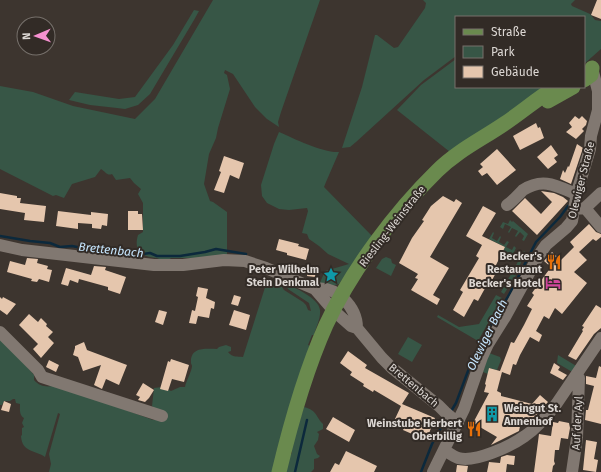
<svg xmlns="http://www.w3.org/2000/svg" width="601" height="472" font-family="'Fira Sans',sans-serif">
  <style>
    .green { fill: #375646 }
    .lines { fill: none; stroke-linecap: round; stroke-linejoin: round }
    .stream { stroke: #0c293c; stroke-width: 2.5 }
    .building { fill: #e5c6ad }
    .minor { stroke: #817871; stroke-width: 12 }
    .major { stroke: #6a8a4e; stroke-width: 15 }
    .labels { text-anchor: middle; stroke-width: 4; stroke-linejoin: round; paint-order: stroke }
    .street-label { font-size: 11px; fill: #dcd7d3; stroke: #322b26 }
    .poi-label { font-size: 11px; font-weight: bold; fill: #dcd7d3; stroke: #322b26; text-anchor: end }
    .water-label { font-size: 12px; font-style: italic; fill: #c7e7ff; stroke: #322b26 }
  </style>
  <rect width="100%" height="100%" fill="#3d352f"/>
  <path class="green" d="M 213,0 L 320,0 L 281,112 L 278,122 L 279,127 L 267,119 L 255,107 L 233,74 L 225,70 L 224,73 L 227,75 L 230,89 L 218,128 L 216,138 L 209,154 L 204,184 L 210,201 L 213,202 L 227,212 L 227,255 L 199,258 L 171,258 L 167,261 C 163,261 160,259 157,258 C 143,257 133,252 138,235 L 143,232 L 143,203 L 138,194 L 141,189 L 134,183 L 130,178 L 116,180 L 112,174 C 107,176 106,172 101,169 L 95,177 L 72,184 L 64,198 L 56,195 L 53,196 L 0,169 L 0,86 L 33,92 L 73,106 L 135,119 L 155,99 Z
    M 423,0 L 575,0 L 571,4 L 572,6 L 590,14 L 595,20 L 601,21 L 601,49 L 584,64 L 584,17 L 456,17 L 456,56 L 424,80 L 356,142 L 350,147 L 342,148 L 362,87 L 375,35 L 377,35 L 394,48 L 398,47 L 425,8 L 426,3 Z
    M 194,10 L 199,11 L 194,20 L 150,94 L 138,105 L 125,109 L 117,108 L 90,105 L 69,100 L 75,92 L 119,99 L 135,97 L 173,45 Z
    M 456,59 L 456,87 L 551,87 L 450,152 L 397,110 L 421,85 Z
    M 279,132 C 295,139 323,153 339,152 L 326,182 L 324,187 L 374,238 L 339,284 L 331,286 L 319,285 L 325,271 L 349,264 L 328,254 L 319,246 L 309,239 L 307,234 L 302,233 L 308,211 L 307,208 L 289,210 L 279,209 L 267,203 L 262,196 L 261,185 L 274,144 Z
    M 510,220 L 512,222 L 513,221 L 528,234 L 524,241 L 522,240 L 524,236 L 520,232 L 516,237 L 515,236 L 518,231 L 512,228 L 509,233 L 508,232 L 511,227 L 505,224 L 503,229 L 500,227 L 503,222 L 508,224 Z
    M 493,232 L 494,233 L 492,238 L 497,241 L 500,236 L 501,237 L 499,242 L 504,245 L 507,241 L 509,242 L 506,247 L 512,250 L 514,246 L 516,248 L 509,262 L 500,257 L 505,247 L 489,239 Z
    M 524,251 L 525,252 L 516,275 L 504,294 L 501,292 Z
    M 386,257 L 391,259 L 392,263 L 396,265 L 391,276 L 376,268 L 382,259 Z
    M 268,278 L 279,283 L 284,290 L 303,302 L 306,305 L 308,310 L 311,311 L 309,303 L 288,289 L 285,283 C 295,288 319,298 320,310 C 321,318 316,327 314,335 L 312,335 L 308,345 L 310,346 L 274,472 L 49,472 L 51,464 L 49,454 L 60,414 L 58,413 L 45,457 C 36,450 22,453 21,436 L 22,435 L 22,428 L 24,427 L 22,423 L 24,418 C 19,415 20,409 20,404 L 16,403 L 15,399 L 13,399 L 10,401 L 4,401 L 2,405 L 0,405 L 0,336 L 34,375 L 34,380 C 41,388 49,387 58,385 L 153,420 L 159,418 L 155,409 L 152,406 L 154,388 L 162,387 L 171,391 L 180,387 L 185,387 C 186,381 192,371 192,366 C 192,365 191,364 191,363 C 190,346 207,349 217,349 L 219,347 L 226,345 L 231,347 L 231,351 L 228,352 C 233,358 237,356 243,357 Z
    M 496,295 L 502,298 L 478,341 L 437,317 L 438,315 L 459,327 L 479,324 Z
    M 408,337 L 422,345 L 412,362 L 398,354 Z
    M 489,353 L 500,357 L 501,360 L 497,370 L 489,368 L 488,374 L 483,372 Z
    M 558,355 L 578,367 L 574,373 L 557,363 Z
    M 304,407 C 318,411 315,416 323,424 L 323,429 L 317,432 L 319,434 L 318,440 L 314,446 L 317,454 L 320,456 L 318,458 L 314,459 L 314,469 L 311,472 L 282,472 L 286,461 L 292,453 L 291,448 Z"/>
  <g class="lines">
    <path class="stream" d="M 0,236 L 30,241 L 50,243 L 60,247 L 72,246 L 87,249 L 95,246 L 102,251 L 124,252 L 129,254 L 139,251 L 143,254 L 150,253 L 157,256 L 180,256 L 205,252 L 216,249 L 246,254
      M 450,413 L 456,403 L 468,371 L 481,342 L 509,295 L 536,242 L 560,217 L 568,206
      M 295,472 L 307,420
      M 421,472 L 432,444 L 446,419"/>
  </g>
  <path class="building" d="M 597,0 L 601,0 L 601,19 L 591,15 Z
    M 575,116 L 579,119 L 582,116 L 587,121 L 586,125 L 582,129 L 584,131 L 576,139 L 566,132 L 572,127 L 569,123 Z
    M 536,123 L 538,128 L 540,127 L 544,138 L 520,150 L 513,136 Z
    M 577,144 L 583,148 L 571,184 L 560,179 L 563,170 L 565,173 L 568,166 L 569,167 Z
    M 551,145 L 558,155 L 554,158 L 557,162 L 548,169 L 537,157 Z
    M 497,149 L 516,170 L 497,185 L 487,173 L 482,176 L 478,171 L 483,167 L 480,164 Z
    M 224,156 L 244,163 L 239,179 L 230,175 L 224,193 L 214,190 L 221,172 L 219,171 Z
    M 541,191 L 554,193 L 563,197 L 568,201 L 537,235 L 512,211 L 525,198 L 541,214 L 552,202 Z
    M 0,193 L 17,196 L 17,198 L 21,198 L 20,203 L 46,206 L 44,222 L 24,220 L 25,213 L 0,209 Z
    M 443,196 L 454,202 L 456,199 L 462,203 L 430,257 L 449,268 L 433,295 L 440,299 L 437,305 L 411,290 L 418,279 L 415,278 L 418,274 L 399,263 L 412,238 L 424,221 L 422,220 L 431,206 Z
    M 483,206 L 496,213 L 482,236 L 505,247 L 495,267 L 498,269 L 491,282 L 489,281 L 478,301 L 474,299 L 464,317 L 453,310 L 463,292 L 460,290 L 479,258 L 476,256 L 482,245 L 466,236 Z
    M 58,211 L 91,215 L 91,212 L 108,214 L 107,226 L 102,225 L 101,229 L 92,228 L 92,224 L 78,223 L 78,229 L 56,226 Z
    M 128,211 L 138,211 L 138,214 L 142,214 L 143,230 L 128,230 Z
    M 589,224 L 596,232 L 601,234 L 601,237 L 596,241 L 593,239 L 579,252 L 587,260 L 574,272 L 587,283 L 562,314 L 555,308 L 549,319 L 544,316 L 536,331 L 542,335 L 539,342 L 530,337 L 520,355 L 516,365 L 513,364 L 510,375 L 502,372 L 497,391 L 501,393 L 501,396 L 532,404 L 540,395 L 548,402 L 529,423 L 522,417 L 519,431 L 491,445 L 497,437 L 473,423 L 489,393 L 484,392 L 486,385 L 485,384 L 489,368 L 500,371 L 511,342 L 514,343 L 524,325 L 532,309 L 527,306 L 534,295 L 532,293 L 551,267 L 544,261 L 552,252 L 561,260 L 574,247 L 570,242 Z
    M 279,239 L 299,244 L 298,246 L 309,249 L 306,260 L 287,255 L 287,253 L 276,250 Z
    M 27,258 L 38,259 L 37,263 L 48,266 L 47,269 L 52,270 L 49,282 L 39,279 L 37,282 L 31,281 L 32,279 L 7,272 L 10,261 L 25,265 Z
    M 94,266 L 106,267 L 105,270 L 126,277 L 120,294 L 108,290 L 108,287 L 79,279 L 78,283 L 70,280 L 68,286 L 61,284 L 66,268 L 91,275 Z
    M 308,267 L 316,268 L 315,277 L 307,276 Z
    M 198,287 L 208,289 L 206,298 L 215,302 L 214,309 L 211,308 L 209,318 L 198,316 L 196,324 L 189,323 L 192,310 L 195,311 L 198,297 L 196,296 Z
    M 234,295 L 241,297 L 238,306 L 231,304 Z
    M 0,297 L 2,299 L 3,297 L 16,304 L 7,315 L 0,310 Z
    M 596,305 L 601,308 L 601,328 L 594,334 L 576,360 L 568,356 L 583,331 L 582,330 L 584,327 L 582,326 Z
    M 159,310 L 167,312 L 163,325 L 155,322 Z
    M 234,310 L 250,315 L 246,330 L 229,325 Z
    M 29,314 L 38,322 L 41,318 L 47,324 L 46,326 L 53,332 L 48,337 L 54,343 L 41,358 L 33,349 L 38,344 L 19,325 Z
    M 84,342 L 87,350 L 127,365 L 119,385 L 106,379 L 102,389 L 94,385 L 101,365 L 83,371 L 78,357 L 73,355 L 75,348 L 75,346 Z
    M 348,351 L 367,365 L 365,368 L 409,393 L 402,404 L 435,418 L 426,441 L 418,438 L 419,437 L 403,430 L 406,424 L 395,419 L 401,406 L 374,390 L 373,392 L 363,386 L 364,384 L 350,375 L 352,372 L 340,363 Z
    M 171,359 L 189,365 L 184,382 L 172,379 L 168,391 L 160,389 L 168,361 L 170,362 Z
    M 49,360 L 59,365 L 56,372 L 46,367 Z
    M 554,363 L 560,367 L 558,370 L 567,375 L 563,380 L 550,373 Z
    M 599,366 L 601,367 L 601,424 L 585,420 L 586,410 L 588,410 L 594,386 L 586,384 L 586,376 L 596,378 Z
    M 143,383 L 154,390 L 149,398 L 145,402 L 138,400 L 140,397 L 136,395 Z
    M 4,401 L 11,404 L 9,412 L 1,410 Z
    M 333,417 L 355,430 L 349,442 L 326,429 Z
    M 559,421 L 569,423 L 570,428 L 568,439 L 561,438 L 559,450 L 555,450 L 554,461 L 555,464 L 553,466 L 552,472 L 534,472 L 539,434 L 551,436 L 553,422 L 558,423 Z
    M 586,440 L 597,442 L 594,459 L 598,460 L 596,472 L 583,470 Z
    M 346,451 L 377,466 L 374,472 L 330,472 L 335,463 L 339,465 Z
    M 507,455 L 515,456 L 514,465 L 507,464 L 506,472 L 487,472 L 489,462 L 500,463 L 501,457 Z
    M 457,465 L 468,466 L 467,472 L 456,472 Z"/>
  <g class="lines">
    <path class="minor" d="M 507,205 C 513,201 518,195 523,190 C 543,177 557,186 576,194
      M 585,208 L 601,227
      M 574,209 L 585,208 L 601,193
      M 0,245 L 22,250 L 154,265 L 183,265 L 224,260 L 245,261 L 266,268 L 315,289 C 336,285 357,307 357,328
      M 315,289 L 334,311 L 351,326 L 357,328 L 382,358 L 392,368 L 439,406 L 445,412 L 458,423
      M 0,332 L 38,370 L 42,377 L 162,416
      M 444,450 C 449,453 453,456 458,458 C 475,463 511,446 525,436 C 537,428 548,415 557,403 L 601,338
      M 433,472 L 464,409 L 482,357 L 488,344 L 505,317 L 539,255 L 546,245 L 566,228 L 572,221 L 577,192 L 590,149 L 591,136 L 598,110 L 598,91 L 592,68
      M 572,472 L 577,438 L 579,378 L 577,376"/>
    <path class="major" d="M 584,80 L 591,75 L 592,68
      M 548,101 L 573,87
      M 279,472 C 291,422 305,372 326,325 C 351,271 395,212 437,171 C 457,151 482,139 504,124 C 522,112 538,98 556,87"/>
  </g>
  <defs>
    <g id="restaurant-bare" transform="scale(1.2)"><path d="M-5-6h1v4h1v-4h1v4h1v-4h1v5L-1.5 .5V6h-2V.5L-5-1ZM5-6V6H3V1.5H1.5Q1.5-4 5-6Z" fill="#e8710a" stroke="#322b26" stroke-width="2.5" paint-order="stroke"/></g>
    <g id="sight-bare" transform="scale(1.2)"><path d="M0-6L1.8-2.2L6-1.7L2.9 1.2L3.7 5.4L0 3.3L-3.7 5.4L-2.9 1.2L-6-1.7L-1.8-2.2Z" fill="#0f9aa8" stroke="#322b26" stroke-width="2.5" paint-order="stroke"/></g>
    <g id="hotel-bare" transform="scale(1.2)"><path d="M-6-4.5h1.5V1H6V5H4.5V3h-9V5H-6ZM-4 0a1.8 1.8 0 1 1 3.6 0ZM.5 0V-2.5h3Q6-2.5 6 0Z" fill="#d1479c" stroke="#322b26" stroke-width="2.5" paint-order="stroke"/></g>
    <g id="building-bare" transform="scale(1.2)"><path d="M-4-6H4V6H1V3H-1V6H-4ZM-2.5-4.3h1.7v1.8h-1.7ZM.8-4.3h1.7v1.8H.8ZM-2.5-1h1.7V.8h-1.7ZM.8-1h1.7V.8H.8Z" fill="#0f9aa8" stroke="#322b26" stroke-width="2.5" paint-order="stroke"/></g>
  </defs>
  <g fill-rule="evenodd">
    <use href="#restaurant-bare" x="554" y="262"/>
    <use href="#sight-bare" x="331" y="275"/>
    <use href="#hotel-bare" x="553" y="283"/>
    <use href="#building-bare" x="492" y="414"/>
    <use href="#restaurant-bare" x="474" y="429"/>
  </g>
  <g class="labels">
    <g class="street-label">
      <text transform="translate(581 180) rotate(-76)" y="4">Olewiger Straße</text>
      <text transform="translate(392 226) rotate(-52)" y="4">Riesling-Weinstraße</text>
      <text transform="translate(414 385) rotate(40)" y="4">Brettenbach</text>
      <text transform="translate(577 423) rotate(-87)" y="4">Auf der Ayl</text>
    </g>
    <g class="poi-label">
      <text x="542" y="260">Becker's<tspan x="542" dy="13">Restaurant</tspan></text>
      <text x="319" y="273">Peter Wilhelm<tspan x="319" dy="13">Stein Denkmal</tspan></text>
      <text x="541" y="287">Becker's Hotel</text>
      <text x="504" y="412" text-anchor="start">Weingut St.<tspan x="504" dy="13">Annenhof</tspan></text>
      <text x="462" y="427">Weinstube Herbert<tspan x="462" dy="13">Oberbillig</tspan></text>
    </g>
    <g class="water-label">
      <text transform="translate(111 250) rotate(6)" y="4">Brettenbach</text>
      <text transform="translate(487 335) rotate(-64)" y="4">Olewiger Bach</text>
    </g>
  </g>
  <rect x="455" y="16" width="130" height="72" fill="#322b26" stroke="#76706b"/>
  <rect x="463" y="29" width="20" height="6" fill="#6a8a4e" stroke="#76706b"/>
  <text x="491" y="36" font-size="12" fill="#dcd7d3">Straße</text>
  <rect x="463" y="46" width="20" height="12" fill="#375646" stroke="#76706b"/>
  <text x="491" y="56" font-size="12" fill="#dcd7d3">Park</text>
  <rect x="463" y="66" width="20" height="12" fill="#e5c6ad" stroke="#76706b"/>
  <text x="491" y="76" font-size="12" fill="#dcd7d3">Gebäude</text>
  <g transform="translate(36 36) rotate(268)"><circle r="19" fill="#322b26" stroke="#76706b"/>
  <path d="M0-3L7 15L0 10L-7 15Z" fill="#f690d0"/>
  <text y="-6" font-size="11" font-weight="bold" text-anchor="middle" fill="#dcd7d3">N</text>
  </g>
</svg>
